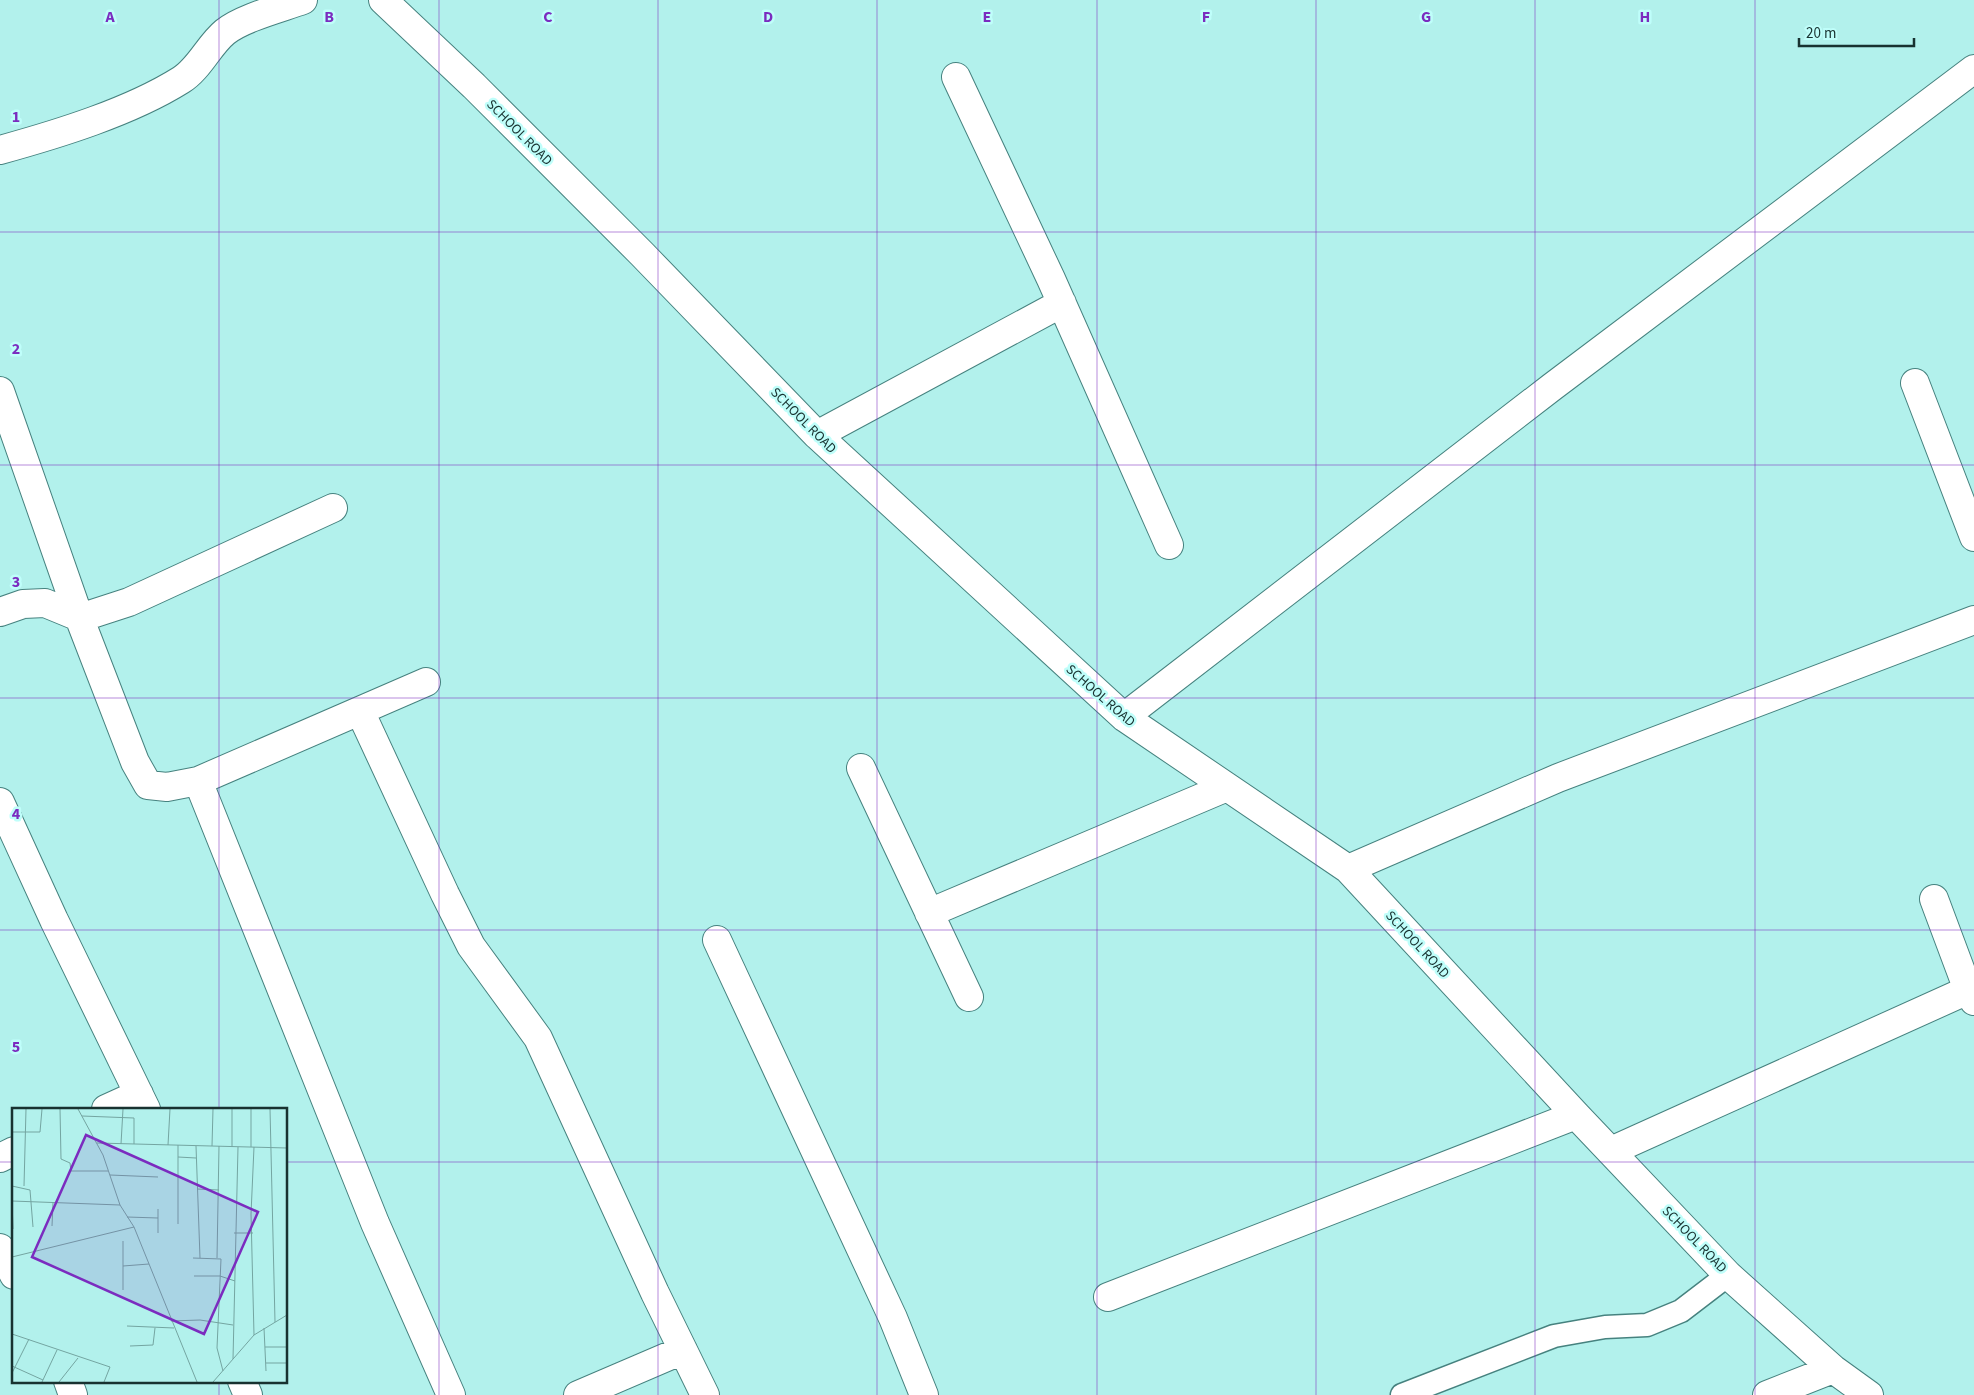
<svg xmlns="http://www.w3.org/2000/svg" width="1974" height="1395" font-family="'Source Sans 3',sans-serif">
  <style>
    .lines { fill: none; stroke-linecap: round; stroke-linejoin: round }
    .lane-casing { stroke: #46827f; stroke-width: 25 }
    .street-casing { stroke: #46827f; stroke-width: 30 }
    .lane { stroke: #fff; stroke-width: 22 }
    .street { stroke: #fff; stroke-width: 28 }
    .grid { fill: none; stroke: #7b2cbf; stroke-width: 1; stroke-opacity: 0.55 }
    .labels { text-anchor: middle; stroke-width: 5; stroke-linejoin: round; paint-order: stroke }
    .street-label { font-size: 14px; fill: #183230; stroke: #bffefa }
    .inset-road { fill: none; stroke: #74a5a1; stroke-width: 1 }
    .view { fill: #7b2cbf; fill-opacity: 0.15; stroke: #7b2cbf; stroke-width: 2.5 }
    .inset-edge { fill: none; stroke: #183230; stroke-width: 2.5 }
    .grid-label { font-size: 16px; text-anchor: middle; font-weight: bold; fill: #7b2cbf; stroke: #bffefa; stroke-width: 5; stroke-linejoin: round; paint-order: stroke }
  </style>
  <rect width="100%" height="100%" fill="#b2f1ec"/>
  <g class="lines">
    <g class="lane-casing">
      <path id="lane" d="M 1402,1395 L 1554,1336 L 1605,1327 L 1647,1325 L 1681,1311 L 1728,1275"/>
    </g>
    <g class="street-casing">
      <path id="street" d="M 383,0 L 474,86 L 642,254 L 817,435 L 1124,717 L 1348,869 L 1576,1115 L 1728,1275 L 1833,1369 L 1869,1395
        M 956,77 L 1051,279 L 1169,545
        M 0,150 C 58,134 130,112 181,80 C 199,69 209,45 225,32 C 242,18 281,8 303,0
        M 1915,383 L 1974,537
        M 0,391 L 79,617 L 135,762 L 148,785 L 167,787 L 198,781 L 426,682
        M 817,435 L 1062,303
        M 0,612 L 23,604 L 45,603 L 79,617 L 89,615 L 129,602 L 333,508
        M 360,711 L 445,894 L 471,946 L 538,1038 L 655,1293 L 705,1395
        M 1124,717 L 1552,387 L 1974,69
        M 861,768 L 969,997
        M 198,781 L 375,1223 L 451,1395
        M 0,802 L 54,920 L 146,1109
        M 1348,869 L 1558,778 L 1974,620
        M 1934,899 L 1968,990
        M 929,913 L 1227,787
        M 717,940 L 893,1318 L 924,1395
        M 106,1109 L 139,1094
        M 1611,1151 L 1968,990 L 1974,1001
        M 0,1158 L 14,1151
        M 0,1248 L 14,1275
        M 1108,1297 L 1576,1115
        M 68,1381 L 73,1395
        M 242,1381 L 248,1395
        M 578,1395 L 683,1350
        M 1767,1395 L 1833,1369"/>
    </g>
    <use href="#lane" class="lane"/>
    <use href="#street" class="street"/>
  </g>
  <path class="grid" d="M 219,0 L 219,1109M 439,0 L 439,1395M 658,0 L 658,1395M 877,0 L 877,1395M 1097,0 L 1097,1395M 1316,0 L 1316,1395M 1535,0 L 1535,1395M 1755,0 L 1755,1395M 0,232 L 1974,232M 0,465 L 1974,465M 0,698 L 1974,698M 0,930 L 1974,930M 0,1162 L 14,1162M 286,1162 L 1974,1162M 219,1381 L 219,1395"/>
  <g class="labels">
    <g class="street-label">
      <text transform="translate(520 132) rotate(45)" y="5">SCHOOL ROAD</text>
      <text transform="translate(804 420) rotate(45)" y="5">SCHOOL ROAD</text>
      <text transform="translate(1101 695) rotate(41)" y="5">SCHOOL ROAD</text>
      <text transform="translate(1418 944) rotate(47)" y="5">SCHOOL ROAD</text>
      <text transform="translate(1695 1239) rotate(46)" y="5">SCHOOL ROAD</text>
    </g>
  </g>
  <g transform="translate(12 1108)">
    <rect width="275" height="275" fill="#b2f1ec"/>
    <path class="inset-road" d="M 48,1 L 49,51 L 58,55 L 59,63 L 96,63M 66,1 L 91,47 L 108,97 L 122,119 L 185,274M 258,1 L 263,214M 70,8 L 122,10 L 122,36M 0,24 L 28,24 L 30,1M 85,35 L 275,40M 109,36 L 111,1M 156,37 L 158,1M 184,38 L 188,150M 200,38 L 201,1M 220,39 L 220,1M 239,39 L 239,1M 242,39 L 239,106 L 242,227M 166,49 L 184,50M 98,67 L 146,69M 0,78 L 18,82 L 21,119M 12,78 L 14,1M 185,81 L 207,82M 0,93 L 108,97M 0,93 L 1,121M 146,101 L 146,125M 115,109 L 146,110M 166,116 L 166,37M 40,118 L 41,95M 222,125 L 241,125M 111,133 L 111,182M 0,149 L 122,119M 181,150 L 209,151 L 205,240 L 211,263M 205,150 L 207,38M 111,158 L 137,156M 182,168 L 208,168 L 223,173M 159,213 L 188,212 L 221,217M 115,218 L 162,220M 252,220 L 254,263M 0,226 L 98,259 L 92,274M 118,238 L 141,237 L 143,220M 253,239 L 275,239M 221,251 L 226,39M 254,255 L 275,255M 0,258 L 31,272M 0,265 L 17,231M 30,274 L 45,242M 47,274 L 66,250M 201,274 L 242,227 L 275,207"/>
    <path class="view" d="M 74,27 L 246,104 L 192,226 L 20,149 Z"/>
    <rect width="275" height="275" class="inset-edge"/>
  </g>
  <g class="grid-label">
    <text x="110" y="22">A</text>
    <text x="329" y="22">B</text>
    <text x="548" y="22">C</text>
    <text x="768" y="22">D</text>
    <text x="987" y="22">E</text>
    <text x="1206" y="22">F</text>
    <text x="1426" y="22">G</text>
    <text x="1645" y="22">H</text>
    <text x="16" y="122">1</text>
    <text x="16" y="354">2</text>
    <text x="16" y="587">3</text>
    <text x="16" y="819">4</text>
    <text x="16" y="1052">5</text>
  </g>
  <path d="M1799 38v8h115v-8" fill="none" stroke="#183230" stroke-width="2.5"/>
  <text x="1806" y="38" font-size="15" fill="#183230" stroke="#bffefa" stroke-width="4" paint-order="stroke">20 m</text>
</svg>
